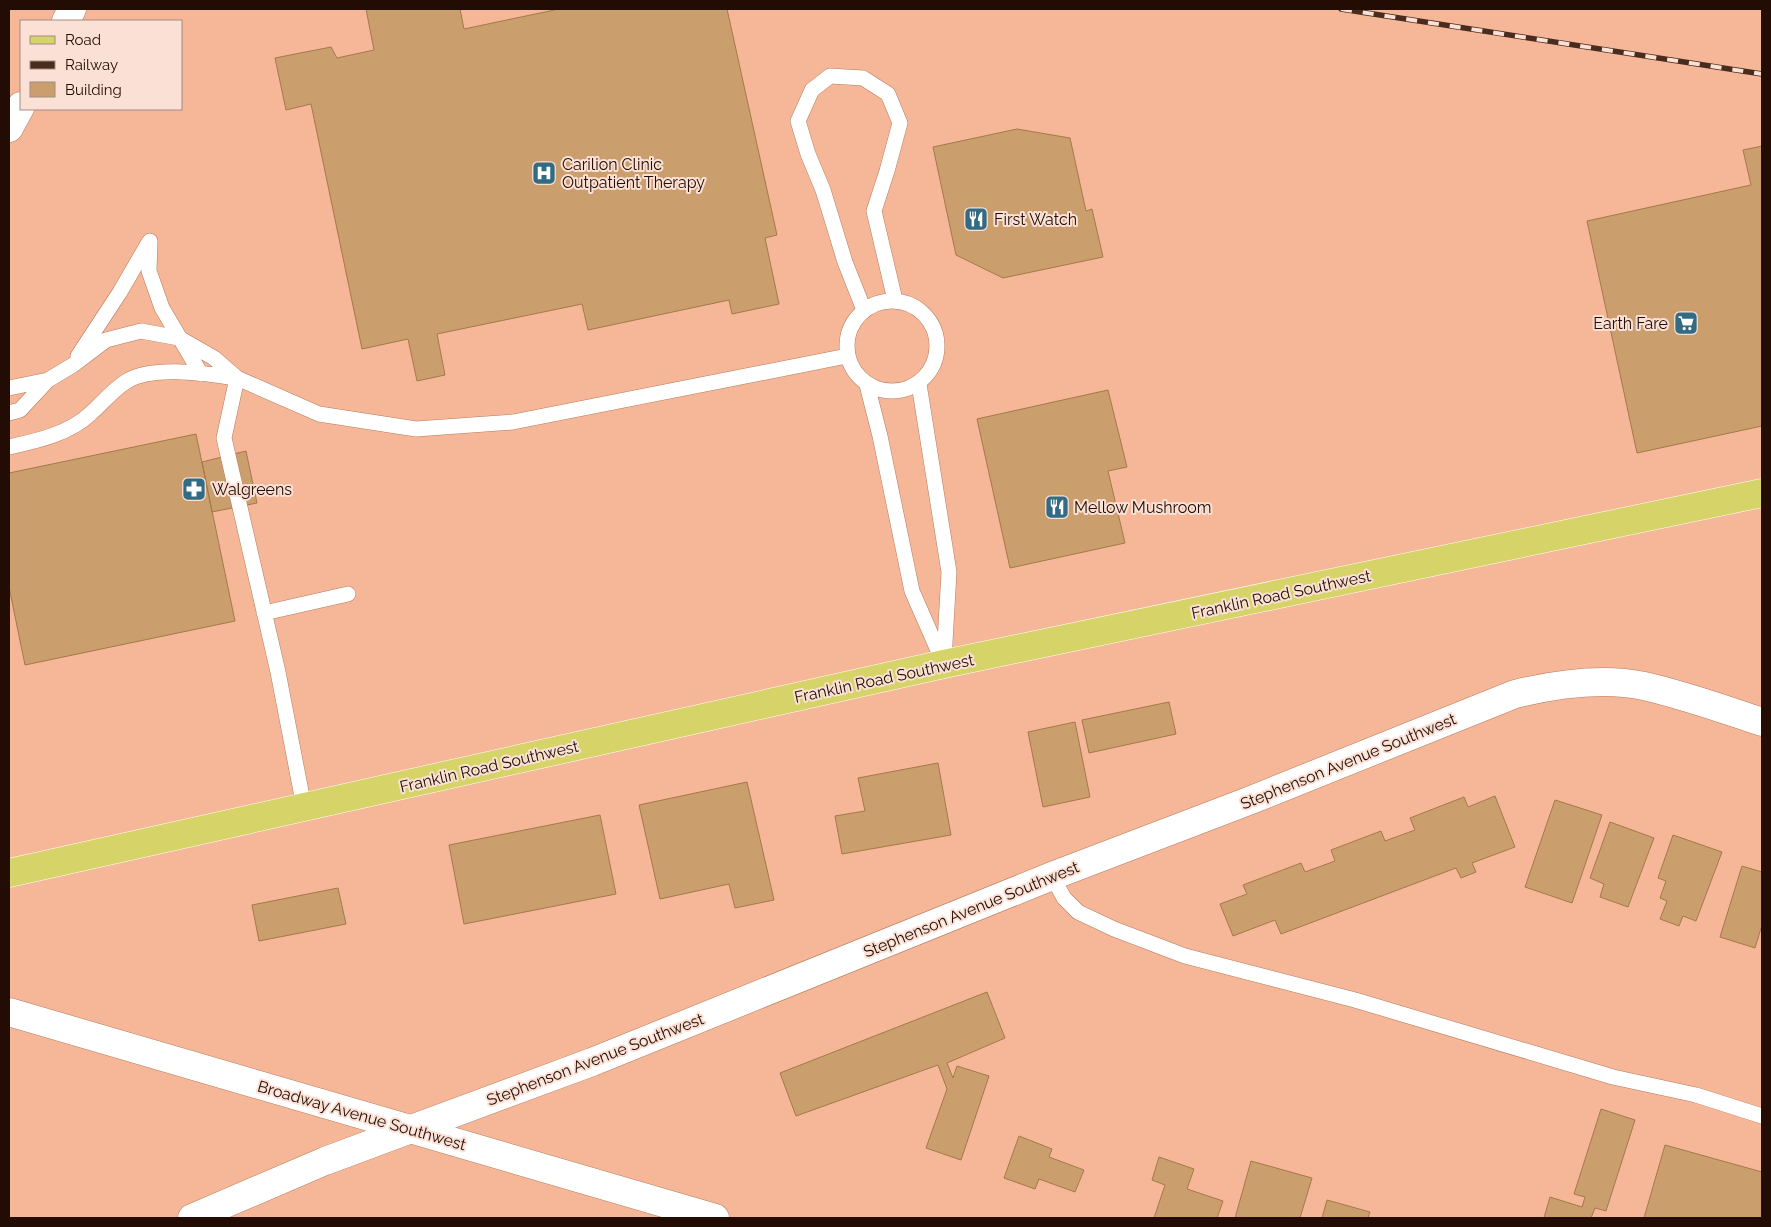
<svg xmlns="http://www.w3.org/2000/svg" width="1771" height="1227" font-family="Raleway,sans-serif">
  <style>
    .building { fill: #cb9e6d; stroke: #a47949 }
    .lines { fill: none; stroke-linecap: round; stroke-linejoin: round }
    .service-casing { stroke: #b57b5d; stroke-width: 16 }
    .minor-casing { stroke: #b57b5d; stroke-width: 29 }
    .tertiary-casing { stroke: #b57b5d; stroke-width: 29 }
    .secondary-casing { stroke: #b57b5d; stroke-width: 29 }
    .primary-casing { stroke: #fff; stroke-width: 29 }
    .service { stroke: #fff; stroke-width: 15 }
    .minor { stroke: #fff; stroke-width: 28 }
    .tertiary { stroke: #fff; stroke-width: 28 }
    .secondary { stroke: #fff; stroke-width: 28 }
    .primary { stroke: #d6d468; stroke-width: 28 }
    .rail-casing { stroke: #492c1e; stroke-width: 5.5 }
    .rail { stroke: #fbe1d5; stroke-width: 4; stroke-dasharray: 11; stroke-linecap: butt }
    .labels { text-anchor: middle; stroke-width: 4; stroke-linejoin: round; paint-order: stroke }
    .poi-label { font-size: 16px; fill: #220c03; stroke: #fbe1d5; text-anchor: start }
    .street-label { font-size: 16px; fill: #220c03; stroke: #fbe1d5 }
  </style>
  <rect width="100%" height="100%" fill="#f5b797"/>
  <path class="building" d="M 366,9 L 460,9 L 464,29 L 559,9 L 727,9 L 777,235 L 765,238 L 779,304 L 732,314 L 729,300 L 588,330 L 582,304 L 437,334 L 445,375 L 417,381 L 408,339 L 362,349 L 311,104 L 286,110 L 275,58 L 331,47 L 337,58 L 374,50 Z
    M 1017,129 L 1070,138 L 1086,211 L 1092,209 L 1103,257 L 1003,278 L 956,255 L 933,147 Z
    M 1762,146 L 1762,426 L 1637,453 L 1587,221 L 1751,185 L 1743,150 Z
    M 1108,390 L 1127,467 L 1108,471 L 1125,543 L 1010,568 L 977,419 Z
    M 196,434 L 235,621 L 25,665 L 9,587 L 9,473 Z
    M 246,451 L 257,503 L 212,512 L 202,462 Z
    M 1169,702 L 1176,734 L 1089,753 L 1082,720 Z
    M 1075,722 L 1090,797 L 1043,807 L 1028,732 Z
    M 938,763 L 951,835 L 842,854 L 835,816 L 865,811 L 858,778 Z
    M 747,782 L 774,900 L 735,908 L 729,884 L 660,899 L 639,805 Z
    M 1495,796 L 1515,847 L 1472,863 L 1476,872 L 1461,878 L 1456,868 L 1281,934 L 1275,920 L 1233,936 L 1220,904 L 1247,894 L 1243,885 L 1301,863 L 1305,872 L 1335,861 L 1331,850 L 1381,831 L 1385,841 L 1415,830 L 1410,818 L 1464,797 L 1468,807 Z
    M 1555,800 L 1602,815 L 1572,903 L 1525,887 Z
    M 600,815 L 616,894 L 464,924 L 449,845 Z
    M 1610,822 L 1654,838 L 1628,907 L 1600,897 L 1604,884 L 1590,878 Z
    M 1673,835 L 1722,852 L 1696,921 L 1683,916 L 1679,926 L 1660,919 L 1667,901 L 1660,898 L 1666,881 L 1658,878 Z
    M 1742,866 L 1762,872 L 1762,925 L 1755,948 L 1720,937 Z
    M 338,888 L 346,924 L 259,941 L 252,905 Z
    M 987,992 L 1005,1038 L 947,1063 L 953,1078 L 957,1066 L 989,1076 L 961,1160 L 926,1148 L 947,1089 L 938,1065 L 796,1116 L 780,1073 Z
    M 1601,1109 L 1635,1120 L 1606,1211 L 1595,1208 L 1591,1218 L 1544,1218 L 1550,1197 L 1582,1207 L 1585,1197 L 1574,1194 Z
    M 1019,1136 L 1052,1149 L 1049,1157 L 1084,1170 L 1075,1192 L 1039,1179 L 1035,1189 L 1004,1178 Z
    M 1665,1145 L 1762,1172 L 1762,1218 L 1644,1218 Z
    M 1159,1157 L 1194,1169 L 1187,1189 L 1223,1201 L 1217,1218 L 1154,1218 L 1165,1185 L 1152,1180 Z
    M 1251,1161 L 1312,1178 L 1300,1218 L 1235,1218 Z
    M 1327,1200 L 1370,1212 L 1368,1218 L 1322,1218 Z"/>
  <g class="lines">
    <g class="service-casing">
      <path id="service" d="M 150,241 L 149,271 L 162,308 L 201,374
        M847 346a45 45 0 1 1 90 0a45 45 0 1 1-90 0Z
        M 864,310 L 845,262 L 823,190 L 808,154 L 798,121 L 812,90 L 830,76 L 863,78 L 888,94 L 900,123 L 887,171 L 874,211 L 895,300
        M 78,356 L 120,292 L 149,242
        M 237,378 L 224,438 L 278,672 L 304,807
        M 919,384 L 949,572 L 944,660
        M 867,385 L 880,436 L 912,591 L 944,664
        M 9,388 L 48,380 L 73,365 L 106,340 L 141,331 L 179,338 L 214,358 L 237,378 L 319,414 L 416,429 L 513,422 L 847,356
        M 9,413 L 20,410 L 48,380
        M 9,447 C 36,441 69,434 90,414 C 103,403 112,390 127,381 C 154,365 207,374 237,378
        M 264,613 L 348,594
        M 1052,876 L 1064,898 L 1078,912 L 1114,929 L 1185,956 L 1355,1000 L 1613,1077 L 1696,1095 L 1762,1116"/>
    </g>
    <g class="minor-casing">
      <path id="minor" d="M 192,1218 L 325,1161 L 592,1062 L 1052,876 L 1246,802 L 1515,694 C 1556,684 1602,677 1644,686 C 1684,695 1723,709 1762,722"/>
    </g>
    <g class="tertiary-casing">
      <path id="tertiary" d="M 9,1012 L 715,1218"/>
    </g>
    <g class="secondary-casing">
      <path id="secondary" d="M 66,21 L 72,9
        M 9,128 L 21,106"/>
    </g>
    <g class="primary-casing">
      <path id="primary" d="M 9,873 L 944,664 L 1762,493"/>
    </g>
    <use href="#service" class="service"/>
    <use href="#minor" class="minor"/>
    <use href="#tertiary" class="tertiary"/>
    <use href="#secondary" class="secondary"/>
    <use href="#primary" class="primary"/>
    <g class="rail-casing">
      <path id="rail" d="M 1341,9 L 1762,74"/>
    </g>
    <use href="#rail" class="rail"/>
  </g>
  <defs>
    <g id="hospital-square" transform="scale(1.25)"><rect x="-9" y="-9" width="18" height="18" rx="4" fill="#316b84" stroke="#fbe1d5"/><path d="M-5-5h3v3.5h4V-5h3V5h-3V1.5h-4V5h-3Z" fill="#fff"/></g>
    <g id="restaurant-square" transform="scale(1.25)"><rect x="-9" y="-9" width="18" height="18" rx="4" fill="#316b84" stroke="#fbe1d5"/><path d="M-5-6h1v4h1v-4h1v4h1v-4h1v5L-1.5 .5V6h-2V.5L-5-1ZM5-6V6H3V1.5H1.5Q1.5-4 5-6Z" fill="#fff"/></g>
    <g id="supermarket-square" transform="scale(1.25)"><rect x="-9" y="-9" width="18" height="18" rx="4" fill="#316b84" stroke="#fbe1d5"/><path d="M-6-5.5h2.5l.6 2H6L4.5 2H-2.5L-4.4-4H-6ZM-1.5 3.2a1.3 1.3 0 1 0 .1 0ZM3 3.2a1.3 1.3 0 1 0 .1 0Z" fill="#fff"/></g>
    <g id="pharmacy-square" transform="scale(1.25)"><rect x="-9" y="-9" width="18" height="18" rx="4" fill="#316b84" stroke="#fbe1d5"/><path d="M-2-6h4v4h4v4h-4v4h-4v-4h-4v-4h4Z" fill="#fff"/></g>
  </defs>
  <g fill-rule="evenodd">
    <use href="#hospital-square" x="544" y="173"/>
    <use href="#restaurant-square" x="976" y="219"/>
    <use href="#supermarket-square" x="1686" y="323"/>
    <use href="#pharmacy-square" x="194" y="489"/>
    <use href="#restaurant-square" x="1057" y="507"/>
  </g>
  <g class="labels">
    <g class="poi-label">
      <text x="562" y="170">Carilion Clinic<tspan x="562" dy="18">Outpatient Therapy</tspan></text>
      <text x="994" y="225">First Watch</text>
      <text x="1668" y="329" text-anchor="end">Earth Fare</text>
      <text x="212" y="495">Walgreens</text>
      <text x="1074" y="513">Mellow Mushroom</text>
    </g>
    <g class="street-label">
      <text transform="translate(1281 594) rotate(-12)" y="6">Franklin Road Southwest</text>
      <text transform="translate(884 678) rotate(-12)" y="6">Franklin Road Southwest</text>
      <text transform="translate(1348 761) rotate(-22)" y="6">Stephenson Avenue Southwest</text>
      <text transform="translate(489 766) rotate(-13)" y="6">Franklin Road Southwest</text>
      <text transform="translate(971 909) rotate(-22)" y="6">Stephenson Avenue Southwest</text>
      <text transform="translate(595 1059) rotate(-21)" y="6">Stephenson Avenue Southwest</text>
      <text transform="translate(362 1115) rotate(16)" y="6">Broadway Avenue Southwest</text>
    </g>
  </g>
  <rect width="1771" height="1227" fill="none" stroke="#220c03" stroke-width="20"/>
  <rect x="20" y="20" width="162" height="90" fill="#fbe1d5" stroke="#a48c81"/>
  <rect x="30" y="36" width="25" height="8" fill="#d6d468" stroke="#a48c81"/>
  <text x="65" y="45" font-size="15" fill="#220c03">Road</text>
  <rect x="30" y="61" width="25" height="8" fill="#492c1e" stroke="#a48c81"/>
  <text x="65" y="70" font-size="15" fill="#220c03">Railway</text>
  <rect x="30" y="82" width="25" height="15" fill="#cb9e6d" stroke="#a48c81"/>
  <text x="65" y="95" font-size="15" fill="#220c03">Building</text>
</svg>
